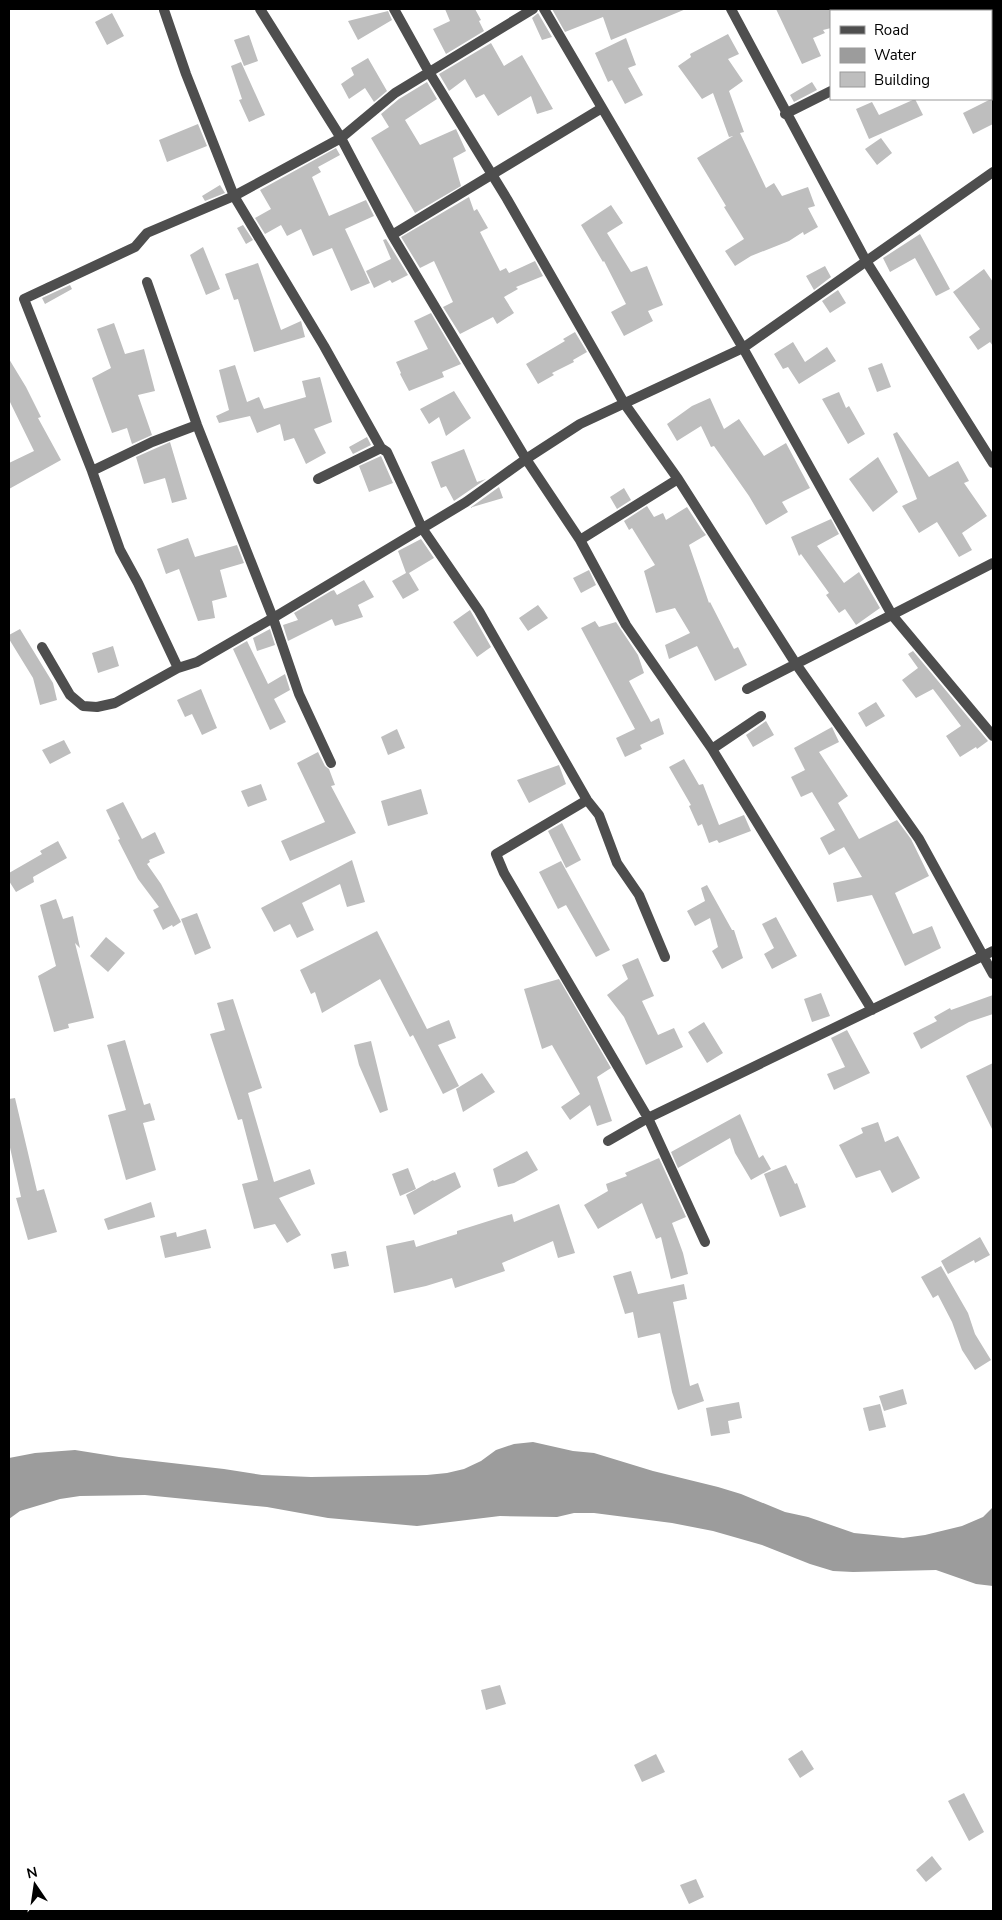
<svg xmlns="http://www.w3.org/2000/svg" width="1002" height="1920" font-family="'Nunito Sans',sans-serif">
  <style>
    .water { fill: #9c9c9c }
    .building { fill: #bebebe }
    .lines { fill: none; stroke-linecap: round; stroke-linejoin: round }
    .street { stroke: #4e4e4e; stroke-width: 10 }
  </style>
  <rect width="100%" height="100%" fill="#fff"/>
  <path class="water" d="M 533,1442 L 573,1451 L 594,1453 L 653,1471 L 718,1487 L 741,1494 L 785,1512 L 808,1517 L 854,1533 L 903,1538 L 925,1535 L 962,1526 L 983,1517 L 993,1507 L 993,1586 L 976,1584 L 936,1570 L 853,1572 L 833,1571 L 810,1564 L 762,1545 L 713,1531 L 672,1523 L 594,1513 L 574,1513 L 557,1517 L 500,1516 L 417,1526 L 328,1518 L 267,1507 L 145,1495 L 80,1496 L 60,1499 L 20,1511 L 9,1519 L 9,1458 L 35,1453 L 75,1450 L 119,1457 L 224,1469 L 262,1475 L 311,1477 L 427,1475 L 447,1473 L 464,1469 L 481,1461 L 496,1450 L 514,1444 Z"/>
  <path class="building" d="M 445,9 L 475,9 L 481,20 L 479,21 L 484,31 L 446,54 L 433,29 L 450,21 Z
    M 552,9 L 686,9 L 611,40 L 603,17 L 565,32 Z
    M 776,9 L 831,9 L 831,28 L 823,30 L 825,33 L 813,38 L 821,56 L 802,64 Z
    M 388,11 L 392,20 L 358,40 L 348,21 Z
    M 112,13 L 124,36 L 107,45 L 95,22 Z
    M 538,13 L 552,37 L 542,40 L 532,18 Z
    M 728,34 L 739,54 L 728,59 L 743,81 L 729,91 L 744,132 L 740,133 L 766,188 L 774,183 L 782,196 L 808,187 L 815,206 L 808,208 L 818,227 L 804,235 L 803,232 L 789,241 L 751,256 L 735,266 L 725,251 L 744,239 L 724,207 L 726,206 L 697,158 L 733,136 L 729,137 L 713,93 L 702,99 L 678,66 L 691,57 L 690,54 Z
    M 249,35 L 258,61 L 244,66 L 234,40 Z
    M 626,38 L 636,65 L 628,68 L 643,95 L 625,104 L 612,80 L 608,82 L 595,53 Z
    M 491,43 L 504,66 L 522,55 L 553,109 L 537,114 L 531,96 L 498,116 L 484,94 L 476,98 L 465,79 L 449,91 L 439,74 Z
    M 368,58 L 387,91 L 374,102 L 365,88 L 349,99 L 341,84 L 354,75 L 351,68 Z
    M 241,62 L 265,115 L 249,122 L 239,100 L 242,99 L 231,66 Z
    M 427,82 L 437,99 L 405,120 L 420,145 L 456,129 L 466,151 L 453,158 L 461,186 L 415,213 L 371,138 L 389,127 L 381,114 L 399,99 Z
    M 812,82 L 817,90 L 794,102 L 790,95 Z
    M 993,98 L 993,124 L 973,134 L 963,113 Z
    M 915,99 L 923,115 L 869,139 L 856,109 L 872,102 L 879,115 Z
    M 198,124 L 207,146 L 167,162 L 159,140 Z
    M 881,138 L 892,153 L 877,165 L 865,149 Z
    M 336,148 L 340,155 L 318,167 L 321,172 L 312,177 L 329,216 L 366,200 L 374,216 L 345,229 L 370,283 L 351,291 L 332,248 L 313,256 L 301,229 L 287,236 L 281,225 L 265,234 L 255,218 L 271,209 L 260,190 Z
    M 220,185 L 225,193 L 205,201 L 202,196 Z
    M 469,197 L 474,211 L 477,209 L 488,228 L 480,232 L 500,271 L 506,268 L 509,273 L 535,261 L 543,276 L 516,287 L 518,289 L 504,297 L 514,313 L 497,324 L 493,317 L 460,334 L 443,307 L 453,302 L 434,261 L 420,268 L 401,237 Z
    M 611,205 L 623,223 L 607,233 L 631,272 L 647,266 L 663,305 L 648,311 L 653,321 L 624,336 L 611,312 L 626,304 L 604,261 L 603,262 L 581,225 Z
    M 243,225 L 253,240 L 246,244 L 237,228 Z
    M 920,234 L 950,289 L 936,296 L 915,258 L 890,272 L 883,258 Z
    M 386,239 L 408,275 L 392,283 L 390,280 L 374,288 L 366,271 L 391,259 L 383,240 Z
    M 203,247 L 220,289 L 206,295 L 190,255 Z
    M 258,263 L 281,330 L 301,321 L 305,337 L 254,352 L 238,299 L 234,300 L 225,274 Z
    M 825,266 L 831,277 L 814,290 L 806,276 Z
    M 984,269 L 993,282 L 993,346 L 990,342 L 978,350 L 969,337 L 980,329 L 953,292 Z
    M 70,285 L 72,289 L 45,304 L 42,298 Z
    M 838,290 L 846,303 L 830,313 L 822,301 Z
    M 431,313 L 461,364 L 442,372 L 444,377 L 409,391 L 400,374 L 401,373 L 396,362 L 428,349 L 414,321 Z
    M 114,323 L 125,354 L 144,349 L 155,391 L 138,395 L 152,435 L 132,444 L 127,428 L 112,433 L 92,378 L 111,368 L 97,329 Z
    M 575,332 L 587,352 L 573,360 L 574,362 L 552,373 L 554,375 L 538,384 L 526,364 L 565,341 L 563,339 Z
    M 793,342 L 805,362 L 827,347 L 836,361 L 799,384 L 788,367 L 783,369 L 774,354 Z
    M 9,359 L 26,387 L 41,417 L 38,418 L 61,460 L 9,489 L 9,463 L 34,451 L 9,400 Z
    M 882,363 L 891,387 L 877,392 L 868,368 Z
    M 235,365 L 247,402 L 259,397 L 264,409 L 306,397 L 302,381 L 320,377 L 332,422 L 314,429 L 326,453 L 306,464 L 294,438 L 284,441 L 280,424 L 257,433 L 250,416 L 219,423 L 216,416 L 229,410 L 219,370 Z
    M 454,391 L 471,418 L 446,436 L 439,417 L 429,424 L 420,409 Z
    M 839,392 L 846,408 L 849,406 L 865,434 L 848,444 L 822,399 Z
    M 710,398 L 724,429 L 739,419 L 764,456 L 786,443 L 810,488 L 782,502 L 788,512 L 766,525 L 749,496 L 714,446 L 711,447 L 701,426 L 677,441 L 667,424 L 692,406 Z
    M 897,432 L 929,477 L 958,461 L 969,481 L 964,483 L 987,516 L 962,533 L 972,550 L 959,557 L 937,522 L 919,533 L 902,506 L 917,499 L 893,434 Z
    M 367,437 L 371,445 L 353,454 L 349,447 Z
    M 170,442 L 187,499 L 172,503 L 165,478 L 144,484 L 136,457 Z
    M 464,449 L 477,482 L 486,479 L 454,501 L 446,486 L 441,488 L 431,462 Z
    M 381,456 L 393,483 L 369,492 L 359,466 Z
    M 878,457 L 898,492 L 873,512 L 849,479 Z
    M 499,487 L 503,498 L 469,508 L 470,508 Z
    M 624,488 L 631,500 L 617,509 L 610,497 Z
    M 647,506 L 654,517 L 663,513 L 666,520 L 687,507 L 702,530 L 706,535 L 689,545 L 709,603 L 710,602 L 734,649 L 738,647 L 747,665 L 715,681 L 697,646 L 669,659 L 665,645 L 690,633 L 675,608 L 656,613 L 644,571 L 655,565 L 632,528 L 629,530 L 624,521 Z
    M 831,519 L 839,534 L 817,546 L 844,583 L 859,572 L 880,608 L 856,625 L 845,609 L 839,613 L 826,595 L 829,593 L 801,554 L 799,556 L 791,537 Z
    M 188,538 L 195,557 L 237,545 L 244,563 L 220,570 L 227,597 L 212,601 L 215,618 L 198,621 L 179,569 L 166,574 L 157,549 Z
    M 421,539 L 434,558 L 409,573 L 419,590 L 403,599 L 392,581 L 406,573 L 398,551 Z
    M 589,570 L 596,585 L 581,593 L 573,578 Z
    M 364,580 L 374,597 L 358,605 L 363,617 L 335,626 L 332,619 L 288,641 L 283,625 L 298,620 L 294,613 L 331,591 L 334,590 L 337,595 Z
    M 538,605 L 548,618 L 528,631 L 519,618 Z
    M 470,610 L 491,647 L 477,657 L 453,622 Z
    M 595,621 L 599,627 L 616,622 L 638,655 L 644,673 L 629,681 L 651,722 L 659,718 L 664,734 L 640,745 L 642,749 L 625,757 L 616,738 L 635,729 L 581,628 Z
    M 20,629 L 53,683 L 57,700 L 40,705 L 33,678 L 9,639 L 9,635 Z
    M 270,629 L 275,645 L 257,651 L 253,638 Z
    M 247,641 L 268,684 L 285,674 L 290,690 L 274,699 L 286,722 L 270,730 L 233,649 Z
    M 113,646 L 119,666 L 98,673 L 92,653 Z
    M 913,651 L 988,741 L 977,749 L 976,747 L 960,757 L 946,736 L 961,726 L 933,689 L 916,698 L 902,680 L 918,668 L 908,654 Z
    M 201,689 L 217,728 L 202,735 L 192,714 L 185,717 L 177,700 Z
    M 876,702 L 885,716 L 866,727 L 858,713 Z
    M 766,721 L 774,735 L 753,747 L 746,735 Z
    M 832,727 L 839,742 L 819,752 L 848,796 L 838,803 L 859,839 L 897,820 L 911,839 L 929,876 L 895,893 L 913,934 L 932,926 L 941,948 L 905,966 L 872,895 L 837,902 L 833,883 L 862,877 L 844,847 L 829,855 L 820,838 L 835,830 L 812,792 L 801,797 L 791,777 L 805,770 L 794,748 Z
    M 397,729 L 405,748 L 388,755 L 381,737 Z
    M 64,740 L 71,753 L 50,764 L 42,750 Z
    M 318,752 L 325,766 L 329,769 L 335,785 L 331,786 L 356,833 L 290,861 L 281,841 L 325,822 L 297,763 Z
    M 684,759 L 699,785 L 703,784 L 719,825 L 744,815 L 751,831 L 719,843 L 717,840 L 709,843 L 702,824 L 698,826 L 689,806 L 691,805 L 669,767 Z
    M 559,765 L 566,784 L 529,803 L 517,780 Z
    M 261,784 L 267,800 L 248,807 L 241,791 Z
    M 421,789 L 428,814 L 388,826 L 381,801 Z
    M 123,802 L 142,839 L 155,832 L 165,853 L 149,860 L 150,862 L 147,864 L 161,884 L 181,922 L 173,927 L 172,925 L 163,930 L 153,910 L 159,907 L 138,879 L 118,840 L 120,839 L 106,810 Z
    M 562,823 L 581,860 L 566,868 L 548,831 Z
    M 58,841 L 67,858 L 33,877 L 34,882 L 16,892 L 9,881 L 9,873 L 42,854 L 40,851 Z
    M 352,860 L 365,902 L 347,907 L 340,884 L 302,903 L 314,930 L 297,938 L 290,924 L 274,932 L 261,908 Z
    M 561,861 L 610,950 L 596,957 L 566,905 L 558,909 L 539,872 Z
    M 707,885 L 732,930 L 734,930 L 743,958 L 722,969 L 712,951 L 718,947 L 710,918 L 695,926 L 687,911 L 705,901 L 701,888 Z
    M 56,899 L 63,919 L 73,916 L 80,948 L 75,943 L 94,1018 L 68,1024 L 69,1028 L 54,1032 L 38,976 L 56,966 L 40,905 Z
    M 197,913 L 211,948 L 195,955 L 181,919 Z
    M 776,917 L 797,956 L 772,969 L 764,954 L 774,948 L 762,924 Z
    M 377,931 L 427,1029 L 449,1020 L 456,1038 L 438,1045 L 459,1086 L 443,1094 L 413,1035 L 410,1037 L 380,979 L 322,1013 L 315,992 L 311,994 L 300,970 Z
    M 106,937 L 125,953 L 108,972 L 90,956 Z
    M 638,958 L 654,996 L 642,1001 L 658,1035 L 674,1028 L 683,1047 L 646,1065 L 624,1017 L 607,995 L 628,979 L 622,965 Z
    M 559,979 L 611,1068 L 597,1077 L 612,1121 L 597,1126 L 590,1105 L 570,1120 L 561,1107 L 580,1094 L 552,1045 L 542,1049 L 524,989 Z
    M 821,993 L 830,1016 L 812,1022 L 804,999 Z
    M 993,995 L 993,1014 L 969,1022 L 921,1049 L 913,1033 L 937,1021 L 934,1017 L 950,1008 L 951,1010 Z
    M 233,999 L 262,1088 L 248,1093 L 274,1182 L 310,1169 L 315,1184 L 279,1198 L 301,1235 L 287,1243 L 275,1224 L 254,1229 L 242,1184 L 258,1180 L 242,1119 L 238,1120 L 210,1034 L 225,1030 L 217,1003 Z
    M 704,1022 L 723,1053 L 707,1063 L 688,1032 Z
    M 847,1030 L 870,1073 L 834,1090 L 827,1074 L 845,1067 L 831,1038 Z
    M 125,1040 L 144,1105 L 150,1103 L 155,1120 L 143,1123 L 156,1170 L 126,1180 L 108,1115 L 126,1110 L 107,1045 Z
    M 371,1041 L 388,1110 L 380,1113 L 359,1065 L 354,1045 Z
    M 993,1063 L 993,1131 L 966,1076 Z
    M 482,1073 L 495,1092 L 463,1112 L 456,1089 Z
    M 15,1098 L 37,1191 L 44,1189 L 57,1232 L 28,1240 L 16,1198 L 21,1197 L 9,1143 L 9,1099 Z
    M 740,1114 L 759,1158 L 763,1155 L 771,1169 L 751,1180 L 735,1153 L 730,1138 L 678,1168 L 671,1152 Z
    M 878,1122 L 885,1142 L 898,1136 L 920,1178 L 892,1193 L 880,1170 L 856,1178 L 839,1145 L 863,1133 L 861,1128 Z
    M 527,1151 L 538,1170 L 514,1183 L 498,1187 L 493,1169 Z
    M 659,1158 L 686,1217 L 672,1223 L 683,1253 L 688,1274 L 671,1279 L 661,1237 L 656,1239 L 642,1203 L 598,1229 L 584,1205 L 608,1191 L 606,1184 L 627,1176 L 625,1173 Z
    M 786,1165 L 795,1184 L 797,1183 L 806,1207 L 780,1217 L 764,1174 Z
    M 408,1168 L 416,1189 L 400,1196 L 392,1174 Z
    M 455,1172 L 461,1187 L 414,1215 L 406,1195 L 433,1180 L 434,1181 Z
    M 151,1202 L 155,1217 L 108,1230 L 104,1219 Z
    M 559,1204 L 575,1253 L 558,1258 L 553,1241 L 502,1263 L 505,1271 L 455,1288 L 452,1278 L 426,1286 L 394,1293 L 386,1246 L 414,1240 L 416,1247 L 457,1234 L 457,1231 L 495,1219 L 512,1214 L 514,1222 Z
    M 206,1229 L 211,1248 L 165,1258 L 160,1236 L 176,1232 L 177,1237 Z
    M 980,1237 L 990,1255 L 975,1263 L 974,1260 L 948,1274 L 941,1261 Z
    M 346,1251 L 349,1266 L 334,1269 L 331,1254 Z
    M 941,1266 L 968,1313 L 975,1334 L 991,1360 L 975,1370 L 962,1350 L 952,1322 L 938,1295 L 933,1298 L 921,1277 Z
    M 631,1271 L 638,1294 L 684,1284 L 687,1299 L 673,1302 L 690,1386 L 698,1383 L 704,1401 L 678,1410 L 672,1392 L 660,1333 L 638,1338 L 633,1312 L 625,1314 L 613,1276 Z
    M 903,1389 L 907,1404 L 884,1411 L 879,1396 Z
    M 739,1402 L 742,1418 L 728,1421 L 730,1433 L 711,1436 L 706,1408 Z
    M 880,1404 L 886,1427 L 869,1431 L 863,1408 Z
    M 500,1685 L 506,1704 L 486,1710 L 481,1690 Z
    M 802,1750 L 814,1769 L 800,1778 L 788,1759 Z
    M 656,1754 L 665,1772 L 642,1782 L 634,1765 Z
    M 964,1793 L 984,1832 L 969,1841 L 948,1801 Z
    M 932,1856 L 942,1869 L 926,1882 L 916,1870 Z
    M 696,1879 L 704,1897 L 689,1904 L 680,1885 Z"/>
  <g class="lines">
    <path class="street" d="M 260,9 L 341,138 L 392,235 L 526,459 L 580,540 L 626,625 L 712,749 L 872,1010
      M 394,9 L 429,72 L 507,199 L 624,403 L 678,479 L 796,664 L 919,839 L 993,974
      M 544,9 L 743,348 L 892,615 L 993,736
      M 731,9 L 866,261 L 993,463
      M 164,10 L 186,74 L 234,196 L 324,346 L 381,448 L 387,452 L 422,528 L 479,611 L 587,800 L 599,815 L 617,863 L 639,895 L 665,957
      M 785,114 L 831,91
      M 392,235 L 602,108
      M 147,282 L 197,425 L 273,618 L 299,694 L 331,763
      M 92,471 L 152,442 L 197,425
      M 318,479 L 381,448
      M 580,540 L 678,479
      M 42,647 L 70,695 L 83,706 L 97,707 L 115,703 L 178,668 L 197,662 L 273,618 L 466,502 L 526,459 L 580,424 L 743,348 L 993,172
      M 178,668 L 138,583 L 120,550 L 92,471 L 24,299 L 135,247 L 147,233 L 234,196 L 341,138 L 395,93 L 533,9
      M 747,689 L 993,563
      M 712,749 L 761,716
      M 587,800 L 496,854 L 504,873 L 648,1118 L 705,1242
      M 608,1141 L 648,1118 L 993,951"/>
  </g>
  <rect width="1002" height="1920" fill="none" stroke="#000000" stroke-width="20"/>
  <rect x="830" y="10" width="162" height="90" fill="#ffffff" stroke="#999999"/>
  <rect x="840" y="26" width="25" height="8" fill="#4e4e4e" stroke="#999999"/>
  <text x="874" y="35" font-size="15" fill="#000000">Road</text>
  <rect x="840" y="48" width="25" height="15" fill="#9c9c9c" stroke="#999999"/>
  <text x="874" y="60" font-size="15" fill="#000000">Water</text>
  <rect x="840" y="72" width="25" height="15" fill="#bebebe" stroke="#999999"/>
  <text x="874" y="85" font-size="15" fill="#000000">Building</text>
  <g transform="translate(35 1885) rotate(347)" stroke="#ffffff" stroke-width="4" paint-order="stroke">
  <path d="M0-4L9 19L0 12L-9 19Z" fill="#000000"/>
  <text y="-8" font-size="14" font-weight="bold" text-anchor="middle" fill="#000000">N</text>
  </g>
</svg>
